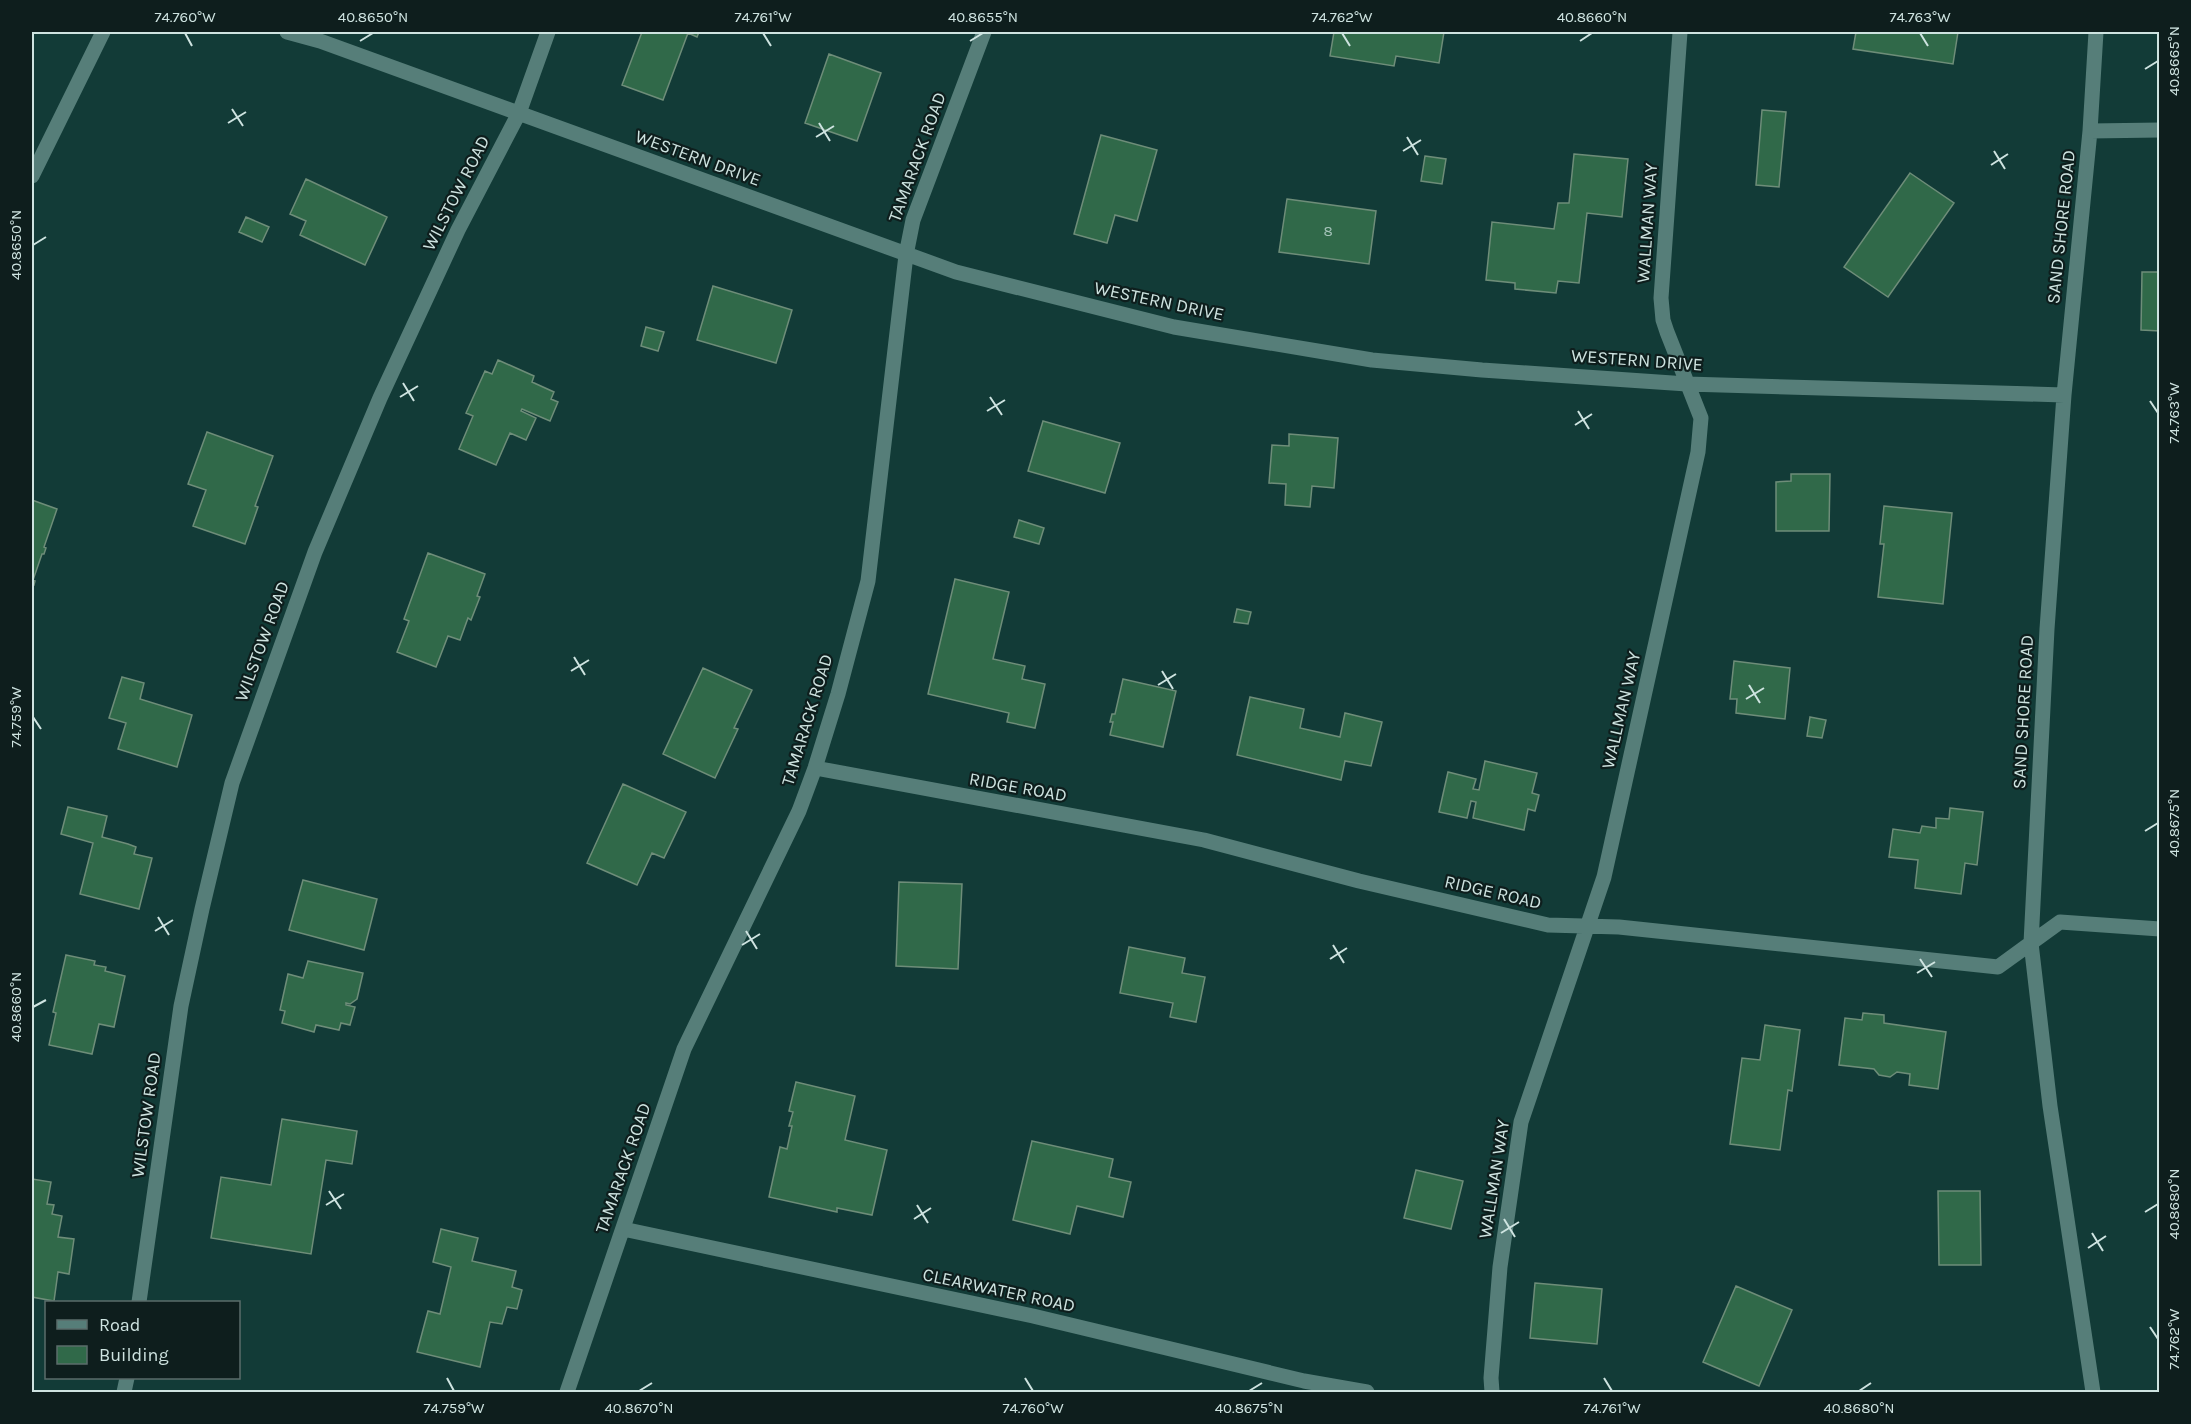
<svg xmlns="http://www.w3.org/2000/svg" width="2191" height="1424" font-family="Karla,sans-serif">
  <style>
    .building { fill: #306949; stroke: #6e8d79; stroke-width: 1.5 }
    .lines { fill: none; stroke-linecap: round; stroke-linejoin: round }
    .minor { stroke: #567e79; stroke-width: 15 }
    .ticks { fill: none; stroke: #cee3e0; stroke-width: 2 }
    .labels { text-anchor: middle; stroke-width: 4.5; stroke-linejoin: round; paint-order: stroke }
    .number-label { font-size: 15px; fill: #a6c4ba }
    .street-label { font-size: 18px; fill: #cee3e0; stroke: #0e1e1d }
    .neatline { fill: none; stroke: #cee3e0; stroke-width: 2 }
    .ticks-label { font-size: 15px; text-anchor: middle; fill: #cee3e0 }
  </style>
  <rect width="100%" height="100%" fill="#123b37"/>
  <path class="building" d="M 642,32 L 699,32 L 697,37 L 688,33 L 663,100 L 622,85 Z
    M 1334,32 L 1444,32 L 1439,63 L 1396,56 L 1394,66 L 1330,56 Z
    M 1856,32 L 1958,32 L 1953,64 L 1853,49 Z
    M 829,54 L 881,73 L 857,141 L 805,123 Z
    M 1762,110 L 1786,112 L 1779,187 L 1756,185 Z
    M 1101,135 L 1157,150 L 1137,221 L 1115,215 L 1107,243 L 1074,234 Z
    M 1574,154 L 1628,159 L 1622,217 L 1587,213 L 1579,283 L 1558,281 L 1556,293 L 1515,289 L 1515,283 L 1486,280 L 1492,222 L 1554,229 L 1558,203 L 1569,203 Z
    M 1425,156 L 1446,159 L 1442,184 L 1421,181 Z
    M 1910,173 L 1954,203 L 1888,297 L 1844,267 Z
    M 306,179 L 387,217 L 365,265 L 300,235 L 306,221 L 290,214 Z
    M 1287,199 L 1376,211 L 1369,264 L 1279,252 Z
    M 246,217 L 269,227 L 262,242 L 239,232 Z
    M 2142,272 L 2160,272 L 2160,331 L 2141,330 Z
    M 713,286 L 792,310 L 776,363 L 697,340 Z
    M 646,327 L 664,332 L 658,351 L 641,346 Z
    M 498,360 L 534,376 L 532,382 L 554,392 L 551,399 L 558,402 L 550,421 L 522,409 L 521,411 L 536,418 L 526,440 L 510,433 L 496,465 L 459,449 L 473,416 L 466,413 L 485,371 L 492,374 Z
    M 1043,421 L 1120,443 L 1105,493 L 1028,471 Z
    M 207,432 L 273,456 L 255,506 L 258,507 L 245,544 L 193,526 L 206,490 L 188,484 Z
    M 1289,434 L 1338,438 L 1334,488 L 1312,486 L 1310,507 L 1285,505 L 1286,484 L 1269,483 L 1272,445 L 1289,446 Z
    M 1791,474 L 1830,474 L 1829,531 L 1776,531 L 1776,482 L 1791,481 Z
    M 32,500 L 57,509 L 44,547 L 46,548 L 44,554 L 42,554 L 33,580 L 35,581 L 34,585 L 32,584 Z
    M 1884,506 L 1952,513 L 1943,604 L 1878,597 L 1884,544 L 1880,544 Z
    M 1019,520 L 1044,528 L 1039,544 L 1014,537 Z
    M 428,553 L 485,574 L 477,596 L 480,597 L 471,620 L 468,618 L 460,640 L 448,636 L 436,667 L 397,652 L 409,621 L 404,619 Z
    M 955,579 L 1009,592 L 993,659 L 1025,666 L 1022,679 L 1045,684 L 1035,728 L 1007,722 L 1009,713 L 928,694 Z
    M 1237,609 L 1251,612 L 1248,624 L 1234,622 Z
    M 1734,661 L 1790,668 L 1785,719 L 1736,713 L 1737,699 L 1730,699 Z
    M 703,668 L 752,690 L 734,728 L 738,729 L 715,778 L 663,754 Z
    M 122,677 L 144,683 L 140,699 L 192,715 L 177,767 L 118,749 L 126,723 L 109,718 Z
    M 1123,679 L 1176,691 L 1163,747 L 1110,735 L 1113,722 L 1110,722 L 1112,714 L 1115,714 Z
    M 1250,697 L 1304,709 L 1300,728 L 1340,737 L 1345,713 L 1382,722 L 1371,766 L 1345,761 L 1341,780 L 1237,755 Z
    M 1810,717 L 1826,720 L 1822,738 L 1807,736 Z
    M 1485,761 L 1537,773 L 1532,793 L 1539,795 L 1535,811 L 1528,809 L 1524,830 L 1473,818 L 1476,802 L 1471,801 L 1467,818 L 1439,812 L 1448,772 L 1476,779 L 1473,789 L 1479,790 Z
    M 623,784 L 686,812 L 664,858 L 652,853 L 637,885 L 587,863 Z
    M 68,807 L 107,816 L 102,837 L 128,844 L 136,847 L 134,854 L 152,858 L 139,909 L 80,894 L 93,843 L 61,834 Z
    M 1950,808 L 1983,812 L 1977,865 L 1965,863 L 1961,894 L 1915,888 L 1918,860 L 1889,857 L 1893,829 L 1920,833 L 1922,826 L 1936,828 L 1936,818 L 1949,819 Z
    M 303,880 L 377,899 L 364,950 L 289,930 Z
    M 899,882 L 962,884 L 958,969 L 896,966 Z
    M 1129,947 L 1185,958 L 1182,973 L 1205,977 L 1196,1022 L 1170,1017 L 1173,1003 L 1120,993 Z
    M 66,955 L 95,961 L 94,965 L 106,967 L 105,971 L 125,976 L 114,1027 L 99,1024 L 92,1054 L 49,1045 L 56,1013 L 53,1012 Z
    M 308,961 L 363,973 L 357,999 L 350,1004 L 346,1003 L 346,1005 L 355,1007 L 350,1025 L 341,1023 L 339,1030 L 316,1025 L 314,1032 L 282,1023 L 285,1011 L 280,1010 L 288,974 L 303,978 Z
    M 1863,1013 L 1884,1015 L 1884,1023 L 1946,1032 L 1938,1089 L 1909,1085 L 1910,1074 L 1897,1072 L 1890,1077 L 1879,1075 L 1874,1069 L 1839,1065 L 1845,1018 L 1862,1020 Z
    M 1765,1025 L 1800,1030 L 1792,1091 L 1788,1090 L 1780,1150 L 1730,1144 L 1742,1058 L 1760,1060 Z
    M 796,1082 L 855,1096 L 845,1140 L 887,1150 L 872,1215 L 837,1208 L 837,1212 L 769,1197 L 780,1147 L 787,1149 L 792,1126 L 789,1126 L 793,1112 L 789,1111 Z
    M 282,1119 L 357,1131 L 352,1164 L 326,1160 L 311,1254 L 211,1238 L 221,1177 L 271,1185 Z
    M 1032,1141 L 1113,1159 L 1109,1177 L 1131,1182 L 1123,1217 L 1077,1206 L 1070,1234 L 1013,1220 Z
    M 1416,1170 L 1463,1181 L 1451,1229 L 1404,1218 Z
    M 32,1179 L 51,1182 L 47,1204 L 54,1205 L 52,1214 L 62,1216 L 58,1237 L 74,1239 L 69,1274 L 58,1272 L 54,1301 L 32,1297 Z
    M 1938,1191 L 1980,1191 L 1981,1265 L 1939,1265 Z
    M 441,1229 L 478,1238 L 472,1261 L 516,1271 L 512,1287 L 522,1290 L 517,1309 L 507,1307 L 502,1324 L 490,1322 L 480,1367 L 417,1352 L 428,1311 L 440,1314 L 451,1267 L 433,1262 Z
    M 1535,1283 L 1602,1289 L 1597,1344 L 1530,1338 Z
    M 1736,1286 L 1792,1310 L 1759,1386 L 1703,1362 Z"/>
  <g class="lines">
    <path class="minor" d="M 287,32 L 320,41 L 956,272 L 1174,327 L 1372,360 L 1482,370 L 1687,384 L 2064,395
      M 2090,131 L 2160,130
      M 32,176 L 103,32
      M 815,768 L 1204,840 L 1359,881 L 1548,925 L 1619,927 L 1998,967 L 2060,922 L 2160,929
      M 623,1229 L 1033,1316 L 1304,1381 L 1367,1392
      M 139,1302 L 181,1006 L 202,909 L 232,783 L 315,552 L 380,398 L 458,230 L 519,113 L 548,32
      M 124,1392 L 127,1378
      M 567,1392 L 684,1049 L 799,811 L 815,768 L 838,694 L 868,581 L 906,255 L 913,220 L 984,32
      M 1492,1392 L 1491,1378 L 1500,1267 L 1521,1122 L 1604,877 L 1698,452 L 1701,418 L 1667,332 L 1663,320 L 1661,298 L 1680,32
      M 2093,1392 L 2050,1106 L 2031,943 L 2047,629 L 2064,395 L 2090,131 L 2096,32"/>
  </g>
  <path class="ticks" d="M 185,33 L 192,46M 763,33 L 771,46M 1342,33 L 1350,46M 1920,33 L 1928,46M 360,41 L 373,33M 970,41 L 983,33M 1580,41 L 1592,33M 2145,69 L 2158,61M 232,109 L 243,126M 228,123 L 246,112M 819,123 L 830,141M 816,137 L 834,126M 1407,137 L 1418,155M 1403,151 L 1421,140M 1994,151 L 2005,169M 1991,165 L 2008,154M 33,245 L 46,237M 403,383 L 414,401M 400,397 L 418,386M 990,397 L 1002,415M 2150,401 L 2158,413M 987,411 L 1005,400M 1578,411 L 1589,429M 1575,425 L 1592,414M 574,657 L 585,675M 571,671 L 589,660M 1162,671 L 1173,689M 1158,685 L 1176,674M 1749,685 L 1760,703M 1746,699 L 1764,688M 33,717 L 41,729M 2145,831 L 2158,823M 158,917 L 169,935M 155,931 L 173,920M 746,931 L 757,949M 742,945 L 760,934M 1333,945 L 1344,963M 1330,959 L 1347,948M 1920,959 L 1932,977M 1917,973 L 1935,962M 33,1007 L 46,1000M 329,1191 L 341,1209M 326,1205 L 344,1194M 917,1205 L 928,1223M 2145,1212 L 2158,1204M 914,1219 L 931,1208M 1504,1219 L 1515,1237M 1501,1233 L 1519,1222M 2092,1233 L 2103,1251M 2088,1248 L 2106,1236M 2150,1327 L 2158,1339M 447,1378 L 454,1391M 1025,1378 L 1033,1391M 1604,1378 L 1612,1391M 639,1391 L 652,1383M 1249,1391 L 1262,1383M 1859,1391 L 1871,1383"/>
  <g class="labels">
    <g class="number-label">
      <text x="1328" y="236">8</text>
    </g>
    <g class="street-label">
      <text transform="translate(917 157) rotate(-70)" y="6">TAMARACK ROAD</text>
      <text transform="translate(698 158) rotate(20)" y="6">WESTERN DRIVE</text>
      <text transform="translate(456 193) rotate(-63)" y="6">WILSTOW ROAD</text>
      <text transform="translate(1647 223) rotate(-86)" y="6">WALLMAN WAY</text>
      <text transform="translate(2061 227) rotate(-84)" y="6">SAND SHORE ROAD</text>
      <text transform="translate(1159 301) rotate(12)" y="6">WESTERN DRIVE</text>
      <text transform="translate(1637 360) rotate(4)" y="6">WESTERN DRIVE</text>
      <text transform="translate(262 641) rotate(-70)" y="6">WILSTOW ROAD</text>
      <text transform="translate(1621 710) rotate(-77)" y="6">WALLMAN WAY</text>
      <text transform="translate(2023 712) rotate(-87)" y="6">SAND SHORE ROAD</text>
      <text transform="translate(807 720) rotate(-73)" y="6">TAMARACK ROAD</text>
      <text transform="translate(1018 787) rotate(10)" y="6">RIDGE ROAD</text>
      <text transform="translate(1493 892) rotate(13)" y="6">RIDGE ROAD</text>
      <text transform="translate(146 1115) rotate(-82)" y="6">WILSTOW ROAD</text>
      <text transform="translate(623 1168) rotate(-71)" y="6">TAMARACK ROAD</text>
      <text transform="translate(1494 1179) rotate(-81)" y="6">WALLMAN WAY</text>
      <text transform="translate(999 1290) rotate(12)" y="6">CLEARWATER ROAD</text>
    </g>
  </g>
  <rect width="2191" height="1424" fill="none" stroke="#0e1e1d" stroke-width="66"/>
  <rect x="45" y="1301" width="195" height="78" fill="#0e1e1d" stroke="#5b6d6b" stroke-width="1.5"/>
  <rect x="57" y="1320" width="30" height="9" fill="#567e79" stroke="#5b6d6b" stroke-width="1.5"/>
  <text x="99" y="1331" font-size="18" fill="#cee3e0">Road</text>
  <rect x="57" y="1346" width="30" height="18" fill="#306949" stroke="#5b6d6b" stroke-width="1.5"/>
  <text x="99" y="1361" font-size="18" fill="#cee3e0">Building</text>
  <rect x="33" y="33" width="2125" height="1358" class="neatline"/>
  <g class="ticks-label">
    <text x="185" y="22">74.760°W</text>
    <text x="373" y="22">40.8650°N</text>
    <text x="763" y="22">74.761°W</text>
    <text x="983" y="22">40.8655°N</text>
    <text x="1342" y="22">74.762°W</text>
    <text x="1592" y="22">40.8660°N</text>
    <text x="1920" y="22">74.763°W</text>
    <text transform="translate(2174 61) rotate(-90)" y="5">40.8665°N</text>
    <text transform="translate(16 245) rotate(-90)" y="5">40.8650°N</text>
    <text transform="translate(2174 413) rotate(-90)" y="5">74.763°W</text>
    <text transform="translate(16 717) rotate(-90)" y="5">74.759°W</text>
    <text transform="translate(2174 823) rotate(-90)" y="5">40.8675°N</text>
    <text transform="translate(16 1007) rotate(-90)" y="5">40.8660°N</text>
    <text transform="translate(2174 1204) rotate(-90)" y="5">40.8680°N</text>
    <text transform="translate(2174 1339) rotate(-90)" y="5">74.762°W</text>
    <text x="454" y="1413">74.759°W</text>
    <text x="639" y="1413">40.8670°N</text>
    <text x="1033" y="1413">74.760°W</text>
    <text x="1249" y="1413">40.8675°N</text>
    <text x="1612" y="1413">74.761°W</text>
    <text x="1859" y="1413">40.8680°N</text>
  </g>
</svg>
